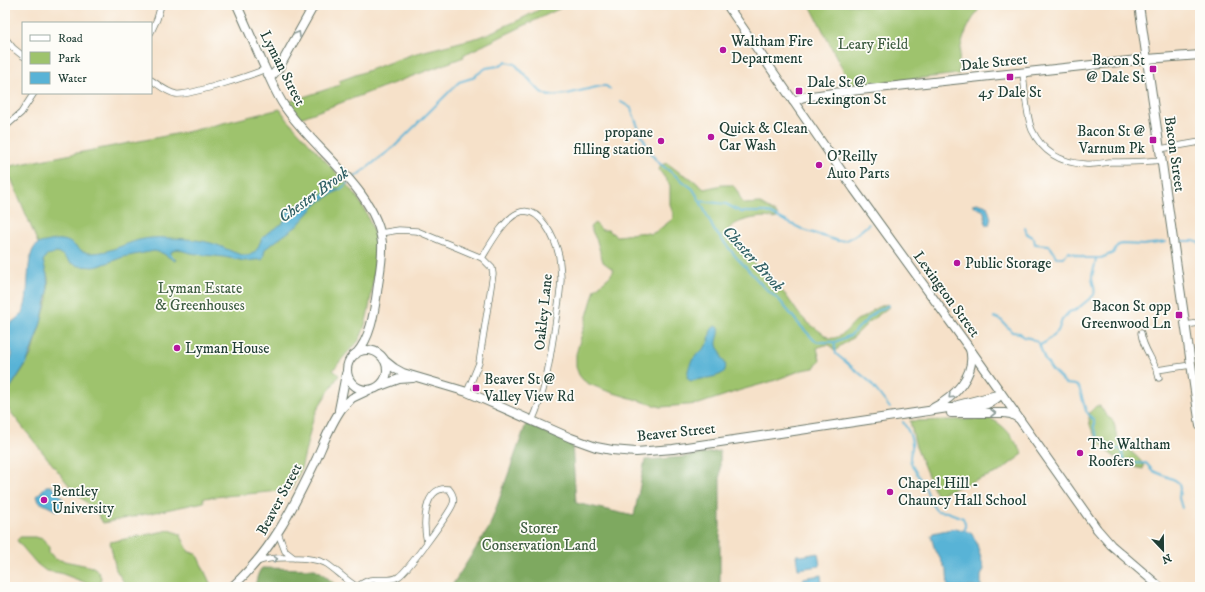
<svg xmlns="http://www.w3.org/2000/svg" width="1205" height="592" font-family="'IM FELL DW Pica',serif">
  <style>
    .green { fill: #9ec36d; stroke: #5e8050 }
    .forest { fill: #7ea960; stroke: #4e734a }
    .water { fill: #58b3d6; stroke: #3c7885 }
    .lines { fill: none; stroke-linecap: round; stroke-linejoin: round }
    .stream { stroke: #58b3d6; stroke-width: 2 }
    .street-casing { stroke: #6a7668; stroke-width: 7 }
    .secondary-casing { stroke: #6a7668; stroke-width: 10 }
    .primary-casing { stroke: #6a7668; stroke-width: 10 }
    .street { stroke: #fff; stroke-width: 5.5 }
    .secondary { stroke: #fff; stroke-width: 8 }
    .primary { stroke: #fff; stroke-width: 8 }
    .oneway { stroke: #8f9e9a }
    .poi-dot { fill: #b5179e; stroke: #fdfcf7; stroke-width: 1.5 }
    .labels { text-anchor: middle; stroke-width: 3.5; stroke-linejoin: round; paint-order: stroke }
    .poi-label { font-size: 15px; fill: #1f3d34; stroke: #fdfcf7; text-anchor: start }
    .park-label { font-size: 15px; fill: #3f5e42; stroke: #fdfcf7 }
    .street-label { font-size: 15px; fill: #1f3d34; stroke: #fdfcf7 }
    .water-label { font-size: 16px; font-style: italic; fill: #306065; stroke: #fdfcf7 }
  </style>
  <rect width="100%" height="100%" fill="#fdfcf7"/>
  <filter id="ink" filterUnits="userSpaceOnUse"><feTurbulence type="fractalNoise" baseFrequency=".025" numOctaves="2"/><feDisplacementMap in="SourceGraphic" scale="8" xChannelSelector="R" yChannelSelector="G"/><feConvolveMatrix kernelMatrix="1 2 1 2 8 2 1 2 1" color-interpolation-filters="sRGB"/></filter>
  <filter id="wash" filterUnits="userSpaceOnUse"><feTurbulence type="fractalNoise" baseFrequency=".012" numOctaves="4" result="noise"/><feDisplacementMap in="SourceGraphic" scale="16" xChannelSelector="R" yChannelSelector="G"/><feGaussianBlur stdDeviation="0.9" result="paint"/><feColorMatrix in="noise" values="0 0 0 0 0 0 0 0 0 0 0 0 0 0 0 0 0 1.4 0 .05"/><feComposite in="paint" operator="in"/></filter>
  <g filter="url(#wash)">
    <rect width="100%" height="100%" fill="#f6e1c9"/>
    <path class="green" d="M 548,5 L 567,5 L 463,55 L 464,57 L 300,118 L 288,102 L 340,85 L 339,81 L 413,54 L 480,37 L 519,20 Z
      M 810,5 L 982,5 C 965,28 958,45 959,74 L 851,86 Z
      M 280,109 L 287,119 L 353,191 C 362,204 371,220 374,235 C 378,256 370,322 359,340 C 357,344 354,346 351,349 C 344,356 339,363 333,370 L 339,375 L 319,406 L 313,419 L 301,469 L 291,490 L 203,498 L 204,502 L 103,523 L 97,513 L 72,489 L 5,405 L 5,396 L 23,369 L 31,355 L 48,299 C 48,292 49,284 48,277 C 46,270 42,265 44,258 L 11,178 L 5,179 L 5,167 L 191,131 Z
      M 667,163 L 679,172 L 692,179 L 704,189 L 722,185 L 732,185 C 739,190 739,199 744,204 L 759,203 L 777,214 L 777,218 L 774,219 C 765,214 732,220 728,231 L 729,237 L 738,247 L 785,294 L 799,314 L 807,322 L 829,338 C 842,340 849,326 857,320 C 860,318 863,318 866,316 C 869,315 871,312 873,310 C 877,307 883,305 888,304 L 889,307 L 868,323 L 855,336 L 839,347 L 836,351 L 835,351 L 830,345 L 824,345 L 817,348 L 820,360 L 814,368 L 802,370 L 773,381 L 741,390 L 699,404 L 661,407 L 607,391 L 589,384 L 583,380 L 579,375 L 576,367 L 576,354 L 595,289 L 610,276 L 614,270 L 603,262 L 597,241 L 590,227 L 595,223 L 602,230 L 608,230 L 616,236 C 627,236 639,230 651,234 L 657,231 L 670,221 L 673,218 L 673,214 L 670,204 L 670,185 L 659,170 L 661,165 Z
      M 1096,406 C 1103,405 1102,411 1106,415 C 1108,418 1111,418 1113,421 C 1116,427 1115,434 1118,439 C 1124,449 1137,453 1144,466 L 1143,469 C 1133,467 1120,462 1112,455 C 1101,446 1085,427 1090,412 Z
      M 991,419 C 1007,426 1014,440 1023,454 L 999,472 L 936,495 L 916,447 L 910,421 Z
      M 170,530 L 180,534 L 189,552 L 196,553 L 212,587 L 127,587 L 116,570 L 110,542 Z
      M 20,537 L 35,537 L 43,539 L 49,547 L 49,552 L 55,559 L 93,567 L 96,569 L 101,577 L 100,583 L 92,585 L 60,573 L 46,571 L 37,564 L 18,542 L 17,540 Z"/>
    <path class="forest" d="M 526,424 L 572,444 L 576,503 L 634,516 L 645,460 L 684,457 L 720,451 L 720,587 L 451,587 L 489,528 Z
      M 262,568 L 315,569 L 322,573 L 338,587 L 254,587 C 257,581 257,573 262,568 Z"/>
    <path class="water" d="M 337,189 L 341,189 L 321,201 L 314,207 L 297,226 L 265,249 L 263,259 L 261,260 C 256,259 251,261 245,261 C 238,260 231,258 224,257 C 208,255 192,255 178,249 L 171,252 L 171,255 L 176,260 L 175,261 L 162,253 L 154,251 L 123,257 L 99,266 L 93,267 L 79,266 L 71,263 L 61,254 L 56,253 L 47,255 L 43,261 L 47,275 L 48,292 L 41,323 L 27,362 L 5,396 L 5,365 C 10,360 16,355 9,349 L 5,350 L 5,327 C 12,322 19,318 23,311 C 31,295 24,252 38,244 C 42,242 47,242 50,241 C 75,235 73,253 92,253 C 109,253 124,244 139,240 C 147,238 158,237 166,238 C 181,238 204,240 217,245 C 226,248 240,257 249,255 C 260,252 258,241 265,235 C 275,226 285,227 287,212 L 294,207 L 313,202 L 326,192 Z
      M 977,203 L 987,206 L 991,218 L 989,225 L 986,225 L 984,212 L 982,210 L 973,206 L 973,204 Z
      M 715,326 L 719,328 C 721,338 712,342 721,352 C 720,359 728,362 725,370 C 723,378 696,379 690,381 L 687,377 C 688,371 689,364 693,359 C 698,353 704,350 708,343 C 711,336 708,331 715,326 Z
      M 46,486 L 51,486 C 58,493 66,498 63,508 L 57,511 L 39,502 L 37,496 Z
      M 956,528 L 969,532 L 972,534 L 976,541 L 984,569 L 981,576 L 981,587 L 948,587 L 947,572 L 934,547 L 931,536 L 933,533 Z
      M 818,553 L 820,566 L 798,569 L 796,555 L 800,555 L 801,556 Z
      M 821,575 L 822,585 L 811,586 L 811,584 L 804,585 L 803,578 Z"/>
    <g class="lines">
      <path class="stream" d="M 621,102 L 631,108 L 632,111 L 640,132 L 651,154 L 659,163 L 693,189 L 700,201 L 714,230 L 737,258 L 763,286 L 781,302 L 798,323 L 814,340 L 818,342 L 834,342 L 836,354 L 869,381 L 890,408
        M 351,180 L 394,147 L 459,82 L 472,78 L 486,68 L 498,66 L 506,62 L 515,64 L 537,88 L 541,92 L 549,96 L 567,94 L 601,86 L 606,86 L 610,89
        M 339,190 L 348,183
        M 700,201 L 726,204 L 741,212 L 767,212 L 804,230 L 838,241 C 850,242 860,231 869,224
        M 1025,228 L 1027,234 L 1034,238 L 1035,244 L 1048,245 L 1052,249 L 1056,257 L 1063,257 L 1069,252 L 1086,258 L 1101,258 L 1113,253 L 1117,246 L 1121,244 L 1143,245 L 1166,242
        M 1179,241 L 1194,241 L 1200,243
        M 994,317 L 1001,320 L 1012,332 L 1020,333 L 1024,337 L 1030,338 L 1037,342 L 1040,346 L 1044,358 L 1052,370 L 1066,384 L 1075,385 L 1079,387 L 1086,411 L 1094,421 L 1094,429 L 1098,439 L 1105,441 L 1111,449 L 1120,449 L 1122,450 L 1123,459 C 1130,465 1137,463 1146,463 L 1153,471 L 1175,480 L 1179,483 L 1180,488 L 1179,498 L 1182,508
        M 835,342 L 851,335 L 874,313 L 889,305
        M 1040,345 L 1046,342 L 1058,331 L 1062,320 L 1069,312 L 1076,310 L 1094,295 C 1096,289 1093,285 1092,278 C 1092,272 1096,265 1096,258
        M 903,422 C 908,430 913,438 912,448 C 911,451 910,454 910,458 C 911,468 918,474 923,483 C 929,492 928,503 937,511 L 947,512 L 963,518 L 965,523 L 965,533"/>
    </g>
  </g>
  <g filter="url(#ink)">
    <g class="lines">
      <g class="street-casing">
        <path id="street" d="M 151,32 L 157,19 L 161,5
          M 5,38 L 13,48 L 23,56
          M 1023,73 C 1025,89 1026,115 1032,130 C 1043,153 1061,163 1085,164 C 1094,165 1102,163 1110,162 C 1127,162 1144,162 1161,160
          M 151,80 C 159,85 166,92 176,94 C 189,96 251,75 266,69
          M 5,127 L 21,113 L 34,93
          M 1160,149 L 1200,142
          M 380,233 L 399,230 L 417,231 L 482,258 L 492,268 L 493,274 L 479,363 L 467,392
          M 482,258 C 490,245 504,219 518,213 C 539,203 556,240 559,256 C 560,264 561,273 561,280 C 560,296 557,311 555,326 C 550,358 546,391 532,421
          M 1185,325 L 1200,323
          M 1141,333 C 1143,350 1156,362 1159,378
          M 1157,370 L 1191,365
          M 278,533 L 285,551 L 294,558
          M 257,562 C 271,556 313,556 327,564 C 337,571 346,580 357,587
          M 357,587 C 361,584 365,581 370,580 C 379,578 390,582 398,577 C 406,573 449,514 453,504 C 455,498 453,494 449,489 C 423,485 423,525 427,542"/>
      </g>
      <g class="secondary-casing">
        <path id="secondary" d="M 237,5 C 246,25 255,46 264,66 C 271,80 276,94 285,107 C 313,149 377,191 382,243 C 383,259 379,276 377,292 C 374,313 371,337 356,354
          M 1139,5 L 1200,426
          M 270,78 L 279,68 L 314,5
          M 793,101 L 804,97 L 841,92 L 1147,59 L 1200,55
          M347 370a20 20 0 1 1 40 0a20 20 0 1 1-40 0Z
          M 384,360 L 394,368 L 403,373 L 467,392 L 571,438 L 596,447 L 612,450 L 636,452 L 673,449 L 948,408 C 967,407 988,410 1001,394
          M 380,386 L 399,379 L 413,378
          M 958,405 L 1001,394
          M 933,408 C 954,398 977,374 970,349
          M 339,410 L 346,374
          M 951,413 L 1004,413 L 1011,414 L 1018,418
          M 232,587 C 272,551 293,508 316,460 C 324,442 331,423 342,408 L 352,398 L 369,390"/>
      </g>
      <g class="primary-casing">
        <path id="primary" d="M 727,5 L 854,189 L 970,349 L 1097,529 L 1111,545 L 1160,587"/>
      </g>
      <use href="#street" class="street"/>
      <use href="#secondary" class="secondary"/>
      <use href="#primary" class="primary"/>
    </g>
    <defs><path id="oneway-chevron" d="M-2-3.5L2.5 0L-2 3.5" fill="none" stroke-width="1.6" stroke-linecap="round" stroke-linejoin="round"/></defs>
    <g class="oneway">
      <use href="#oneway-chevron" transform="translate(298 34) rotate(-60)"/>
      <use href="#oneway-chevron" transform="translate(951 396) rotate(136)"/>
      <use href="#oneway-chevron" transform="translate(993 413)"/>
      <use href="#oneway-chevron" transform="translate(275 559) rotate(-2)"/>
    </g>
  </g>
  <g class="poi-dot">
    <circle cx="723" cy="50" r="4"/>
    <rect x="1149" y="65" width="8" height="8" rx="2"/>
    <rect x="1006" y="73" width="8" height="8" rx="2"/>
    <rect x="795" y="87" width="8" height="8" rx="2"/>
    <circle cx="711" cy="137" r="4"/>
    <rect x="1149" y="136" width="8" height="8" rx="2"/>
    <circle cx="661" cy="141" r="4"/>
    <circle cx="819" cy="165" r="4"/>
    <circle cx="957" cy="263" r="4"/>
    <rect x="1175" y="311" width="8" height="8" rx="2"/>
    <circle cx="177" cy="348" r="4"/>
    <rect x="472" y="384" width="8" height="8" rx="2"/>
    <circle cx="1080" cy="453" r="4"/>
    <circle cx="890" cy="492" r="4"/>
    <circle cx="44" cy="500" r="4"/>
  </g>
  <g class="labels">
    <g class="poi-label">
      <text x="731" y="46">Waltham Fire<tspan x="731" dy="17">Department</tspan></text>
      <text x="1145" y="65" text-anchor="end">Bacon St<tspan x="1145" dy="17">@ Dale St</tspan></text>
      <text x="807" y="87">Dale St @<tspan x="807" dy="17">Lexington St</tspan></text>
      <text x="1010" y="97" text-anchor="middle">45 Dale St</text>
      <text x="719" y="133">Quick &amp; Clean<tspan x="719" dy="17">Car Wash</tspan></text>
      <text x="1145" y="136" text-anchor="end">Bacon St @<tspan x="1145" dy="17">Varnum Pk</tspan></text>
      <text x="653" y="137" text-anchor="end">propane<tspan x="653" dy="17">filling station</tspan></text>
      <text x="827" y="161">O'Reilly<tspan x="827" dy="17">Auto Parts</tspan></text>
      <text x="965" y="268">Public Storage</text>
      <text x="1171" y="311" text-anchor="end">Bacon St opp<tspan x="1171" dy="17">Greenwood Ln</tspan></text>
      <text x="185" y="353">Lyman House</text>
      <text x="484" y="384">Beaver St @<tspan x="484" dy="17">Valley View Rd</tspan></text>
      <text x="1088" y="449">The Waltham<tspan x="1088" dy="17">Roofers</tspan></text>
      <text x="898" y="488">Chapel Hill -<tspan x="898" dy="17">Chauncy Hall School</tspan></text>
      <text x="52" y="496">Bentley<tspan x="52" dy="17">University</tspan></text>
    </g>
    <g class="park-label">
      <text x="873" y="49">Leary Field</text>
      <text x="200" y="293">Lyman Estate<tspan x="200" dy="17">&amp; Greenhouses</tspan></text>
      <text x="539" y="533">Storer<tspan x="539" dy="17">Conservation Land</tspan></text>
    </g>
    <g class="street-label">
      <text transform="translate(994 62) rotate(-6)" y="5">Dale Street</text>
      <text transform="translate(283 68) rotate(63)" y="5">Lyman Street</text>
      <text transform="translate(1175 154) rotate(82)" y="5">Bacon Street</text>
      <text transform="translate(947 294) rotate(54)" y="5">Lexington Street</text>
      <text transform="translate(543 312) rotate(-84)" y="5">Oakley Lane</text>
      <text transform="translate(676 432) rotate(-6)" y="5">Beaver Street</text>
      <text transform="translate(279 499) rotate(-62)" y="5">Beaver Street</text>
    </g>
    <g class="water-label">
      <text transform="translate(313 194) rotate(-36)" y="6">Chester Brook</text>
      <text transform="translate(754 258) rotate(48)" y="6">Chester Brook</text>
    </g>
  </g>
  <rect width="1205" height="592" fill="none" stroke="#fdfcf7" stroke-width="20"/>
  <rect x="22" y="22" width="130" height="72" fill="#fdfcf7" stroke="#a4b0a9"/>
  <rect x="30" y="35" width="20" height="6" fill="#ffffff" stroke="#a4b0a9"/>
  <text x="58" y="42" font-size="12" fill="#1f3d34">Road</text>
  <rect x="30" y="52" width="20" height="12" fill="#9ec36d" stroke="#a4b0a9"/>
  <text x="58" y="62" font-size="12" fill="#1f3d34">Park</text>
  <rect x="30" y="72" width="20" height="12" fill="#58b3d6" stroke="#a4b0a9"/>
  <text x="58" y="82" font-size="12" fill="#1f3d34">Water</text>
  <g transform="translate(1163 550) rotate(158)" stroke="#fdfcf7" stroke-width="3" paint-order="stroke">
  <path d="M0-3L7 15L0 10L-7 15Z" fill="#1f3d34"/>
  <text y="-6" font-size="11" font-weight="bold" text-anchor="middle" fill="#1f3d34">N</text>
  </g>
</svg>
